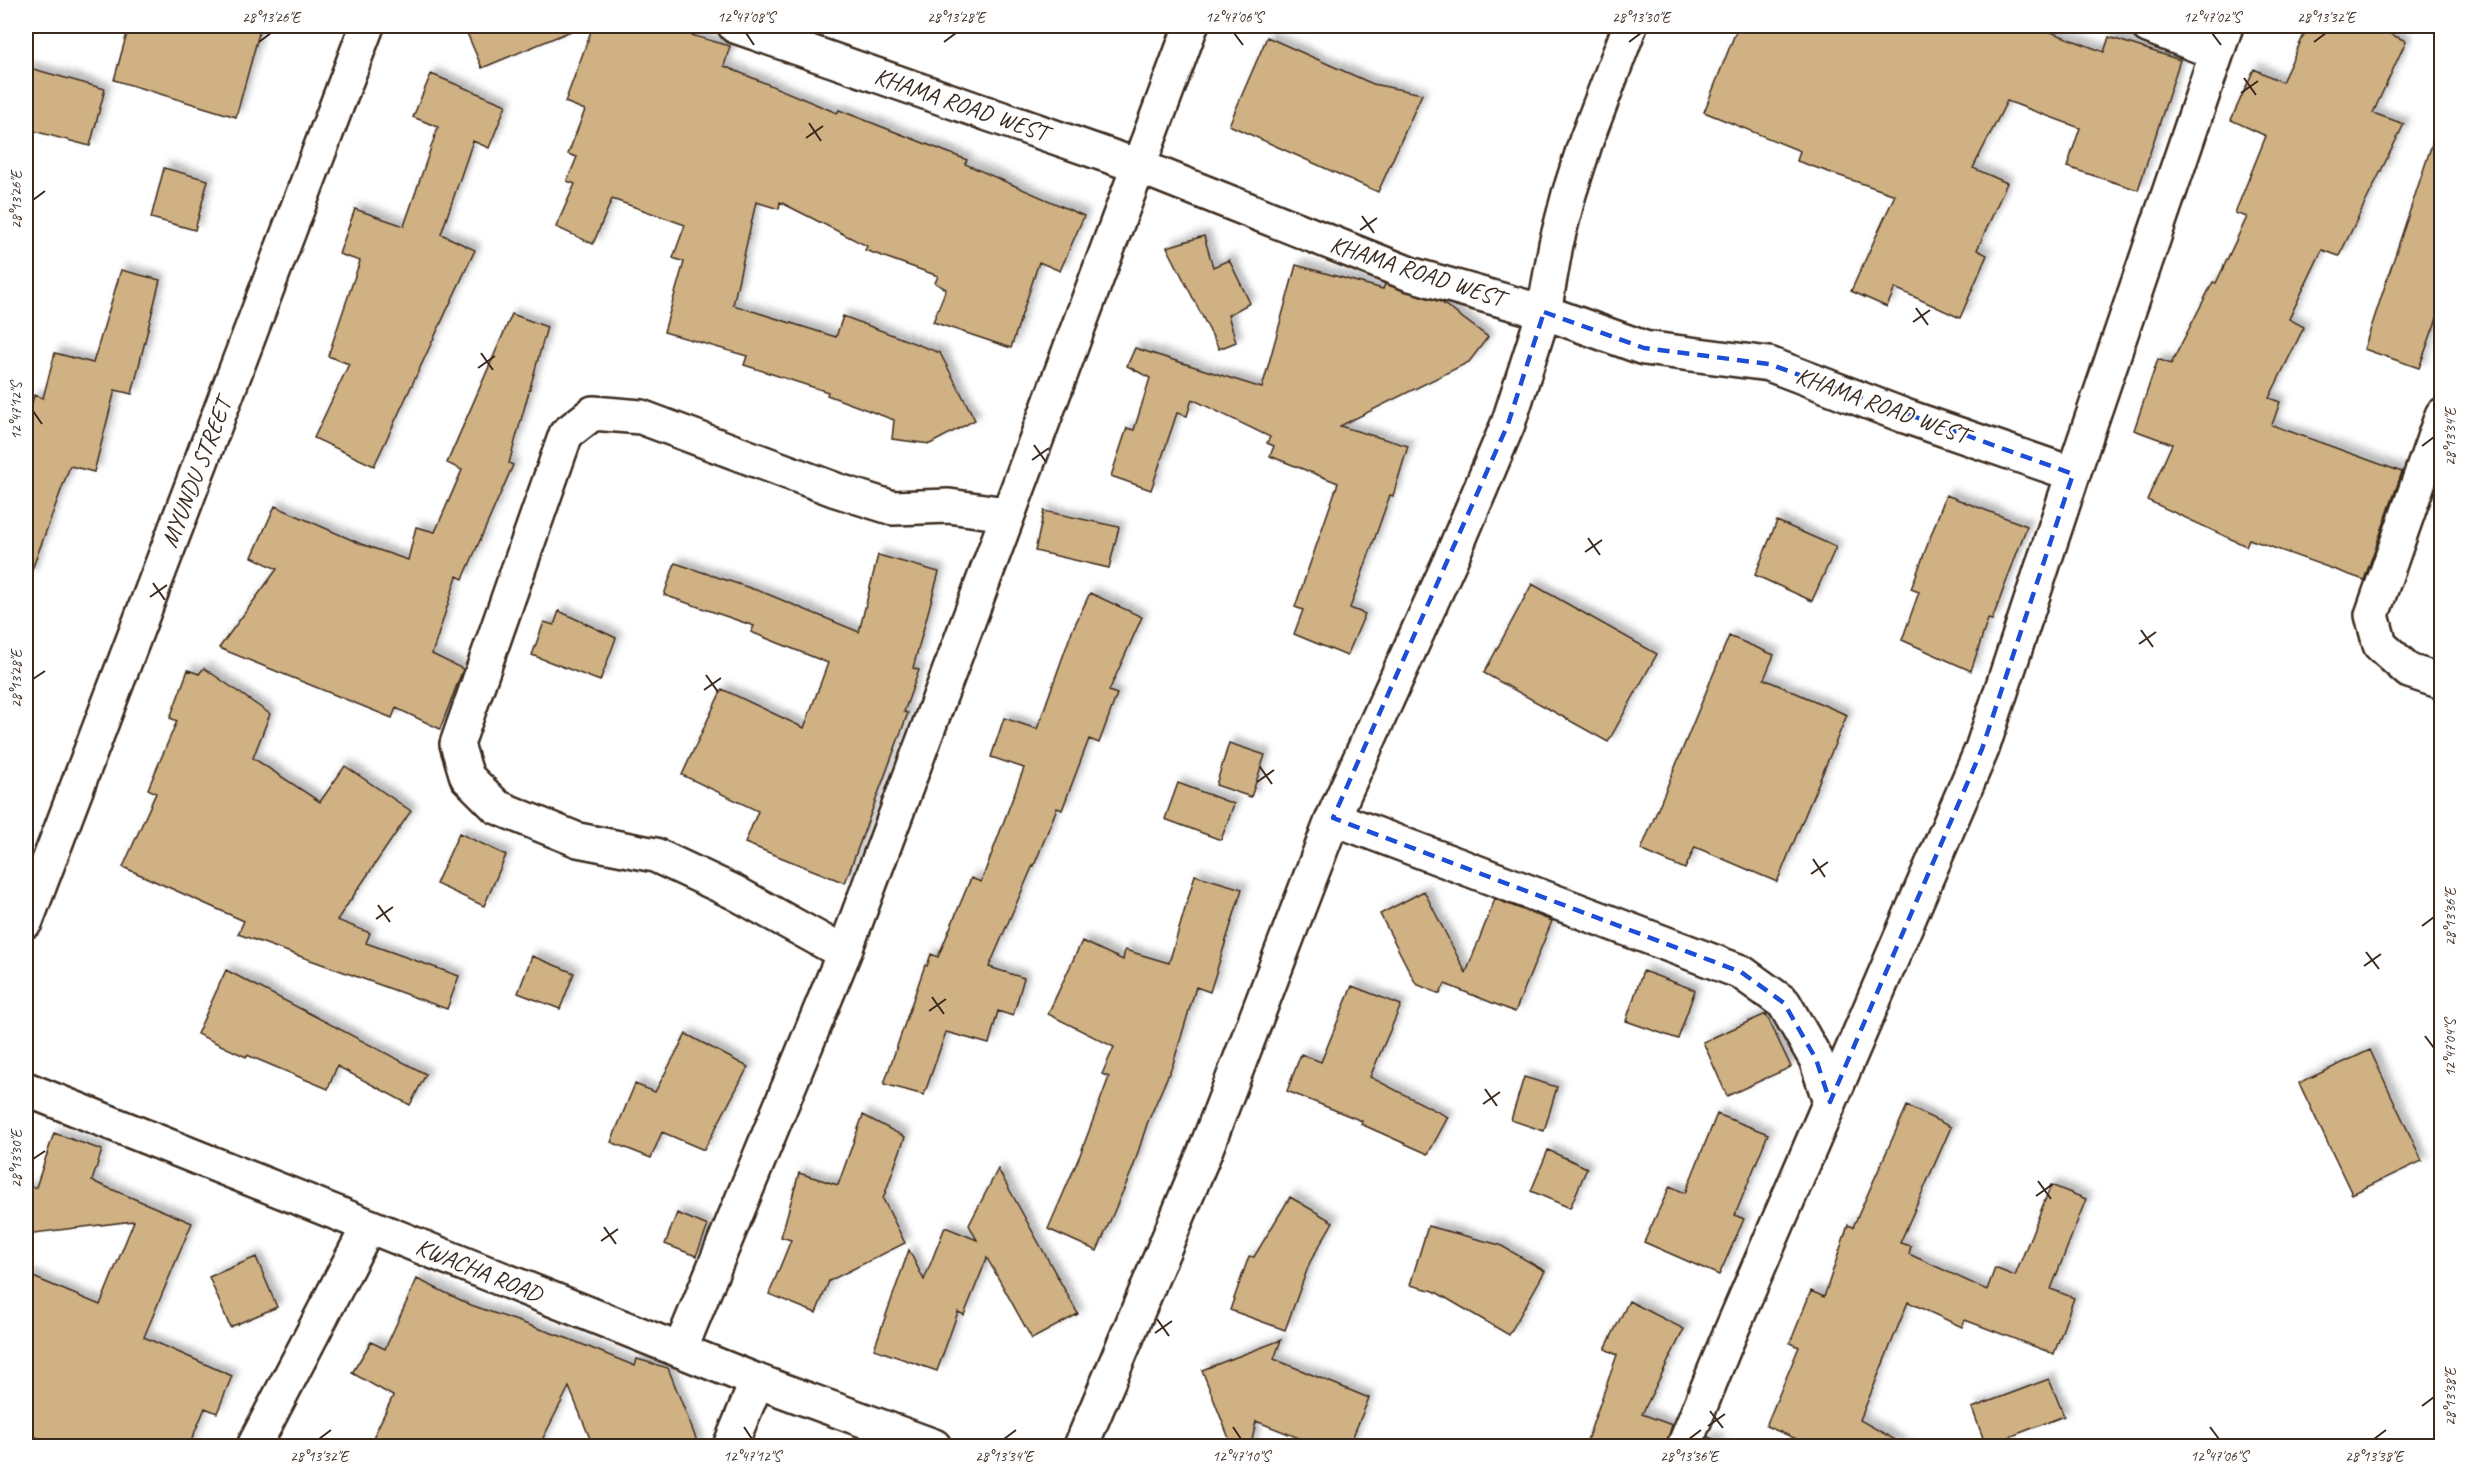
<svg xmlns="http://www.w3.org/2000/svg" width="2467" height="1472" font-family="Caveat,sans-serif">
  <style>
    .building { fill: #d0b184; stroke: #3b2a1e; stroke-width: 1.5; filter: url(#shadow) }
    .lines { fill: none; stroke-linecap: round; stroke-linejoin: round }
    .minor-casing { stroke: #3b2a1e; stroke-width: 38 }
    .major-casing { stroke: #3b2a1e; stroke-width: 38 }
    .minor { stroke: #fff; stroke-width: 33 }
    .major { stroke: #fff; stroke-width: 33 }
    .marked { fill: none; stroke: #1d4ed8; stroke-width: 4.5; stroke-dasharray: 12 8; stroke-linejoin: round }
    .ticks { fill: none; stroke: #3b2a1e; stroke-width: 2 }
    .labels { text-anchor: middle; stroke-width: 4.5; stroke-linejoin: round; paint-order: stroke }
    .street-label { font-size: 24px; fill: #3b2a1e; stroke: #fff }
    .neatline { fill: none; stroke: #3b2a1e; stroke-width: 2 }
    .ticks-label { font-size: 15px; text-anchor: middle; fill: #3b2a1e }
  </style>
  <defs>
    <filter id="shadow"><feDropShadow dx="5.5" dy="-5.5" stdDeviation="3" flood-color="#0004"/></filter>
  </defs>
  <rect width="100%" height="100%" fill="#fff"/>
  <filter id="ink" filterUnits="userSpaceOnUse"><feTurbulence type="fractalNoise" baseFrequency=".0167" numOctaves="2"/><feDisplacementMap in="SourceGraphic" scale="12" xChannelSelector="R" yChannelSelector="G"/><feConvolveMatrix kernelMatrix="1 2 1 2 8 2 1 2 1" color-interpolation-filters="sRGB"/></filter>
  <g filter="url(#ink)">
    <path class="building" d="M 129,26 L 261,26 L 236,117 L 114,80 Z
      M 464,26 L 583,26 L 482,68 Z
      M 593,26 L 659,26 L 730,46 L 724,66 L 837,113 L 839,110 L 967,160 L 965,164 L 1084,216 L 1060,271 L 1039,262 L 1011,348 L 933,322 L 946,289 L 935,283 L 938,276 L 865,250 L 867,246 L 780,202 L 779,209 L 756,202 L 733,305 L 836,337 L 843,316 L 940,353 L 975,420 L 930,444 L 892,439 L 894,420 L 827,395 L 828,392 L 744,365 L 747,356 L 664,332 L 684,262 L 673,258 L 685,225 L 612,199 L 593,244 L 556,227 L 575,184 L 567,181 L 577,157 L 568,154 L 585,110 L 565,102 Z
      M 1738,26 L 2035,26 L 2104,52 L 2109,37 L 2180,60 L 2138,190 L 2067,167 L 2080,128 L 2007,101 L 1973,168 L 2007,183 L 1977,250 L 1987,255 L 1960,318 L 1895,288 L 1887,307 L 1851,291 L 1895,195 L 1797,161 L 1800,151 L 1704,112 Z
      M 2308,26 L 2372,26 L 2406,41 L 2373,113 L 2404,124 L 2339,256 L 2322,250 L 2289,319 L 2304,327 L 2269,398 L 2280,402 L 2272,425 L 2402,472 L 2364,580 L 2249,539 L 2246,546 L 2147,500 L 2172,444 L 2134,430 L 2158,359 L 2171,364 L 2213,282 L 2216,283 L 2247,217 L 2235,213 L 2266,136 L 2231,120 L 2254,69 L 2282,82 Z
      M 1267,37 L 1373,84 L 1422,94 L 1378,192 L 1229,125 Z
      M 26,67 L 105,89 L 90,146 L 26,129 Z
      M 431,74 L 506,105 L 489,148 L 473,141 L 441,234 L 475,250 L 374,466 L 314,438 L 349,364 L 328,356 L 360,261 L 339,254 L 355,209 L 404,226 L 438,127 L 413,117 Z
      M 2435,135 L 2442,136 L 2442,304 L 2419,368 L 2364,349 Z
      M 164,168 L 208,180 L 195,230 L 151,218 Z
      M 1204,236 L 1213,267 L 1229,260 L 1250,303 L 1228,315 L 1236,342 L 1219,349 L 1167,247 Z
      M 1296,265 L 1383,289 L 1385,284 L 1441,302 L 1488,337 L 1469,362 L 1340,426 L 1408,446 L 1393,496 L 1390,495 L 1350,608 L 1365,614 L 1347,656 L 1294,634 L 1303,610 L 1295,607 L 1338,483 L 1270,456 L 1274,446 L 1267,443 L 1270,437 L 1192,399 L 1187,416 L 1177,413 L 1151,490 L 1111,476 L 1127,428 L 1134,430 L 1150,378 L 1127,366 L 1135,348 L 1262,388 Z
      M 121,270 L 160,280 L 132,394 L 115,390 L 94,472 L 70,466 L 30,575 L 26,574 L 26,427 L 34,395 L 43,398 L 55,353 L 93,363 Z
      M 512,314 L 547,327 L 509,463 L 513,465 L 463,579 L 457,576 L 432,654 L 463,669 L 440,729 L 396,708 L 392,718 L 219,648 L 277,569 L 252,557 L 275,506 L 361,544 L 408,560 L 416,527 L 435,532 L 462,470 L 447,463 Z
      M 1946,495 L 2027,526 L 1992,620 L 1988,619 L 1971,671 L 1902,640 L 1919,592 L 1911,589 Z
      M 1044,511 L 1119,527 L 1109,568 L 1035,551 Z
      M 1777,521 L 1836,547 L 1812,601 L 1755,575 Z
      M 878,555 L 939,572 L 913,668 L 919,670 L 904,712 L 908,713 L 845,883 L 745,843 L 758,811 L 682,775 L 722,689 L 804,728 L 828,663 L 751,632 L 754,626 L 664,595 L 675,563 L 765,593 L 859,632 Z
      M 1532,584 L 1657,654 L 1608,742 L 1484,673 Z
      M 1090,593 L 1142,617 L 1109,691 L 1117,694 L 1099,743 L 1089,739 L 1062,810 L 1057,808 L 1034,866 L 1033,865 L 989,967 L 1024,978 L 1013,1016 L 998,1011 L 989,1044 L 946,1032 L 924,1095 L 884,1084 L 925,965 L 927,966 L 931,954 L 938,957 L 971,878 L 981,882 L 1024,768 L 991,757 L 1004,718 L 1037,729 L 1072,631 Z
      M 559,611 L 616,638 L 600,681 L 532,655 L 544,622 L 554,625 Z
      M 1729,636 L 1774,655 L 1764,679 L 1847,715 L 1777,882 L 1695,847 L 1685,869 L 1641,850 Z
      M 204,668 L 270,714 L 253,758 L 320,802 L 345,766 L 411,811 L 337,920 L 370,933 L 366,943 L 459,976 L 447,1009 L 238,934 L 244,921 L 123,867 L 156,793 L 148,789 L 177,721 L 170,718 L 188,670 L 199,674 Z
      M 1229,743 L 1265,755 L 1251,797 L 1216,785 Z
      M 1178,783 L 1234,804 L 1221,840 L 1165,819 Z
      M 459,833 L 506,855 L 484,906 L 436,884 Z
      M 1195,875 L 1242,889 L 1210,992 L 1196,987 L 1173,1064 L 1147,1124 L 1133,1168 L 1097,1251 L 1048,1229 L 1080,1155 L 1109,1077 L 1102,1074 L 1114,1047 L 1048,1014 L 1082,941 L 1123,960 L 1125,950 L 1169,963 Z
      M 1424,891 L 1466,973 L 1495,899 L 1552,921 L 1515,1012 L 1445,984 L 1440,994 L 1416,984 L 1380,914 Z
      M 532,956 L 574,973 L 560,1009 L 518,993 Z
      M 226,970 L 426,1074 L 410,1105 L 337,1066 L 328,1089 L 247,1055 L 246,1057 L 197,1034 Z
      M 1643,971 L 1695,990 L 1678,1039 L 1626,1021 Z
      M 1352,986 L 1401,1005 L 1370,1077 L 1448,1117 L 1428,1154 L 1361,1124 L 1362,1121 L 1287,1091 L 1301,1054 L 1321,1062 Z
      M 1766,1014 L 1791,1067 L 1727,1096 L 1703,1042 Z
      M 686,1034 L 748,1067 L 704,1150 L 662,1132 L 651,1158 L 611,1142 L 635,1084 L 655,1092 Z
      M 2370,1050 L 2422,1161 L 2352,1194 L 2299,1083 Z
      M 1524,1077 L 1557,1087 L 1544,1131 L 1511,1120 Z
      M 1907,1106 L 1951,1127 L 1900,1243 L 1911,1246 L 1909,1254 L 1987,1290 L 1995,1268 L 2015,1276 L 2051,1185 L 2086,1199 L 2051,1289 L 2074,1298 L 2054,1354 L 1965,1320 L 1962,1327 L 1908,1302 L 1860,1420 L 1906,1446 L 1813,1446 L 1766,1426 L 1799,1347 L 1790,1343 L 1811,1291 L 1824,1297 L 1848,1225 L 1853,1227 Z
      M 1717,1114 L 1768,1134 L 1735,1215 L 1744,1219 L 1719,1275 L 1644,1242 L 1670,1186 L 1685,1193 Z
      M 863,1115 L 905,1137 L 883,1199 L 905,1243 L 829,1281 L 816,1313 L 769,1294 L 791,1240 L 781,1237 L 799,1173 L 838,1185 Z
      M 54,1133 L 102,1150 L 92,1181 L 192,1223 L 144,1337 L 232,1376 L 217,1413 L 205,1408 L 189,1446 L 58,1446 L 26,1433 L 26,1274 L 100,1305 L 134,1221 L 26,1234 L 26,1188 L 36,1187 Z
      M 1548,1150 L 1587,1168 L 1570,1208 L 1531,1191 Z
      M 998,1169 L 1078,1314 L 1032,1339 L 987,1258 L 964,1315 L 958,1312 L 937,1371 L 874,1349 L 909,1250 L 924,1280 L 945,1227 L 977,1240 L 969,1225 Z
      M 1290,1197 L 1333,1222 L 1310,1262 L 1285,1330 L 1230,1310 L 1249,1256 L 1254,1257 Z
      M 677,1213 L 708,1226 L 696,1256 L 665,1244 Z
      M 1428,1226 L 1500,1245 L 1545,1271 L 1509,1335 L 1434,1291 L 1410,1285 Z
      M 256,1257 L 277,1307 L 230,1327 L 209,1277 Z
      M 417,1279 L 471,1305 L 569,1339 L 635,1366 L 637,1359 L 668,1368 L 699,1446 L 593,1446 L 569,1387 L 539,1446 L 369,1446 L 393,1396 L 352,1373 L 371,1342 L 385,1349 Z
      M 1629,1301 L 1684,1329 L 1642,1414 L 1672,1425 L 1666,1446 L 1585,1446 L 1617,1355 L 1605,1349 Z
      M 1281,1340 L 1274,1359 L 1369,1398 L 1349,1446 L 1319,1446 L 1256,1421 L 1251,1446 L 1232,1446 L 1202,1370 Z
      M 2049,1379 L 2064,1416 L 1986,1446 L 1972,1408 Z
      M 1708,1437 L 1719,1441 L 1718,1446 L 1704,1446 Z"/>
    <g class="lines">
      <g class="minor-casing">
        <path id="minor" d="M 735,26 L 1138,166 L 1410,274 L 1544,312 L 1644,348 L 1769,364 L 1905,416 L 2073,474
          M 2148,26 L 2215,52
          M 2442,415 L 2372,615 L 2380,645 L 2409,671 L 2442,682
          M 1333,818 L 1741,972 L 1784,1003 L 1816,1059 L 1830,1102
          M 26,921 L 367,26
          M 844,953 L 734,892 L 655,855 L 578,840 L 497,807 L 467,777 L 457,744 L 566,434 L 593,413 L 641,417 L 836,490 L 893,508 L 949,506 L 1006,514
          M 680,1350 L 844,953 L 1191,26
          M 254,1446 L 368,1227
          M 730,1446 L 757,1381
          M 1081,1446 L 1204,1154 L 1333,818 L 1450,561 L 1508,424 L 1544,312 L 1556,244 L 1569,194 L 1586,141 L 1630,26
          M 1684,1446 L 1726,1343 L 1982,749 L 2073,474 L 2226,26"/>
      </g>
      <g class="major-casing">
        <path id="major" d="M 26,1089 L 757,1381 L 934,1446"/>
      </g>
      <use href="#minor" class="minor"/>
      <use href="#major" class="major"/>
    </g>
  </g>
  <path class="marked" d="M 1544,312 L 1644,348 L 1769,364 L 2073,474 L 1982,749 L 1830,1102 L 1816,1059 L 1784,1003 L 1741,972 L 1333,818 L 1508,424 Z"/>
  <path class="ticks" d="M 746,33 L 754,45M 1234,33 L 1243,45M 2212,33 L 2221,45M 259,42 L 271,33M 944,42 L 956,33M 1629,42 L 1641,33M 2314,42 L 2326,33M 2244,78 L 2256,95M 2241,93 L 2258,81M 809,123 L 821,141M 806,138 L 823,126M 33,200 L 45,191M 1362,216 L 1374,233M 1360,230 L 1377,218M 1916,308 L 1928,325M 1913,322 L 1930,310M 481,353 L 493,370M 478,368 L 495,356M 33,411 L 42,424M 1034,445 L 1046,462M 2422,446 L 2434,437M 1032,460 L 1049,448M 1588,538 L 1600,555M 1585,552 L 1602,540M 153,583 L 165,600M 150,597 L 167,585M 2141,630 L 2153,647M 2139,644 L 2156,632M 706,675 L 718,692M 33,679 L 45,671M 704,690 L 721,678M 1260,767 L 1272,784M 1257,782 L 1274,770M 1813,859 L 1825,877M 1811,874 L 1828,862M 378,905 L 390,922M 376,919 L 393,907M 2422,926 L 2434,917M 2366,952 L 2379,969M 2364,966 L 2381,954M 932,997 L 944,1014M 929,1011 L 946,999M 2425,1036 L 2434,1048M 1485,1089 L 1497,1106M 1483,1104 L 1500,1092M 33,1159 L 45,1151M 2038,1181 L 2051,1199M 2036,1196 L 2053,1184M 604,1227 L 616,1244M 601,1241 L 618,1229M 1157,1319 L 1169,1336M 1155,1333 L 1172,1321M 2422,1406 L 2434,1397M 1710,1411 L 1723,1428M 1708,1426 L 1725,1414M 744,1427 L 752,1439M 1233,1427 L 1241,1439M 2210,1427 L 2219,1439M 319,1439 L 331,1430M 1004,1439 L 1016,1430M 1689,1439 L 1701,1430M 2374,1439 L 2386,1430"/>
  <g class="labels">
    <g class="street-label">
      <text transform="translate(961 104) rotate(19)" y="8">KHAMA ROAD WEST</text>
      <text transform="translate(1417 271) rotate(18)" y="8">KHAMA ROAD WEST</text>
      <text transform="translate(1882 405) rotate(20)" y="8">KHAMA ROAD WEST</text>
      <text transform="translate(196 473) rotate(-69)" y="8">MYUNDU STREET</text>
      <text transform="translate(479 1270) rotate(22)" y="8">KWACHA ROAD</text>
    </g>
  </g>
  <rect width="2467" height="1472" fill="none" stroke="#fff" stroke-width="66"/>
  <rect x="33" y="33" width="2401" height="1406" class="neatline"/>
  <g class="ticks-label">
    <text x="271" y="22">28°13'26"E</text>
    <text x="746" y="22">12°47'08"S</text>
    <text x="956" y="22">28°13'28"E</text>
    <text x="1234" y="22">12°47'06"S</text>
    <text x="1641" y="22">28°13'30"E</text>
    <text x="2212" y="22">12°47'02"S</text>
    <text x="2326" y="22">28°13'32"E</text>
    <text transform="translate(16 200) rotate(-90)" y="5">28°13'26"E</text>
    <text transform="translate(16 411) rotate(-90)" y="5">12°47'12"S</text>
    <text transform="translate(2450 437) rotate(-90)" y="5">28°13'34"E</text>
    <text transform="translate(16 679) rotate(-90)" y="5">28°13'28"E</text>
    <text transform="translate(2450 917) rotate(-90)" y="5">28°13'36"E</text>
    <text transform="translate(2450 1048) rotate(-90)" y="5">12°47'04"S</text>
    <text transform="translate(16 1159) rotate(-90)" y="5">28°13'30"E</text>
    <text transform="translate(2450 1397) rotate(-90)" y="5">28°13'38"E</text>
    <text x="319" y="1461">28°13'32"E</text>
    <text x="752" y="1461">12°47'12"S</text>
    <text x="1004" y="1461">28°13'34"E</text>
    <text x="1241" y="1461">12°47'10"S</text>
    <text x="1689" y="1461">28°13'36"E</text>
    <text x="2219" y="1461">12°47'06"S</text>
    <text x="2374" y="1461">28°13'38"E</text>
  </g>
</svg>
